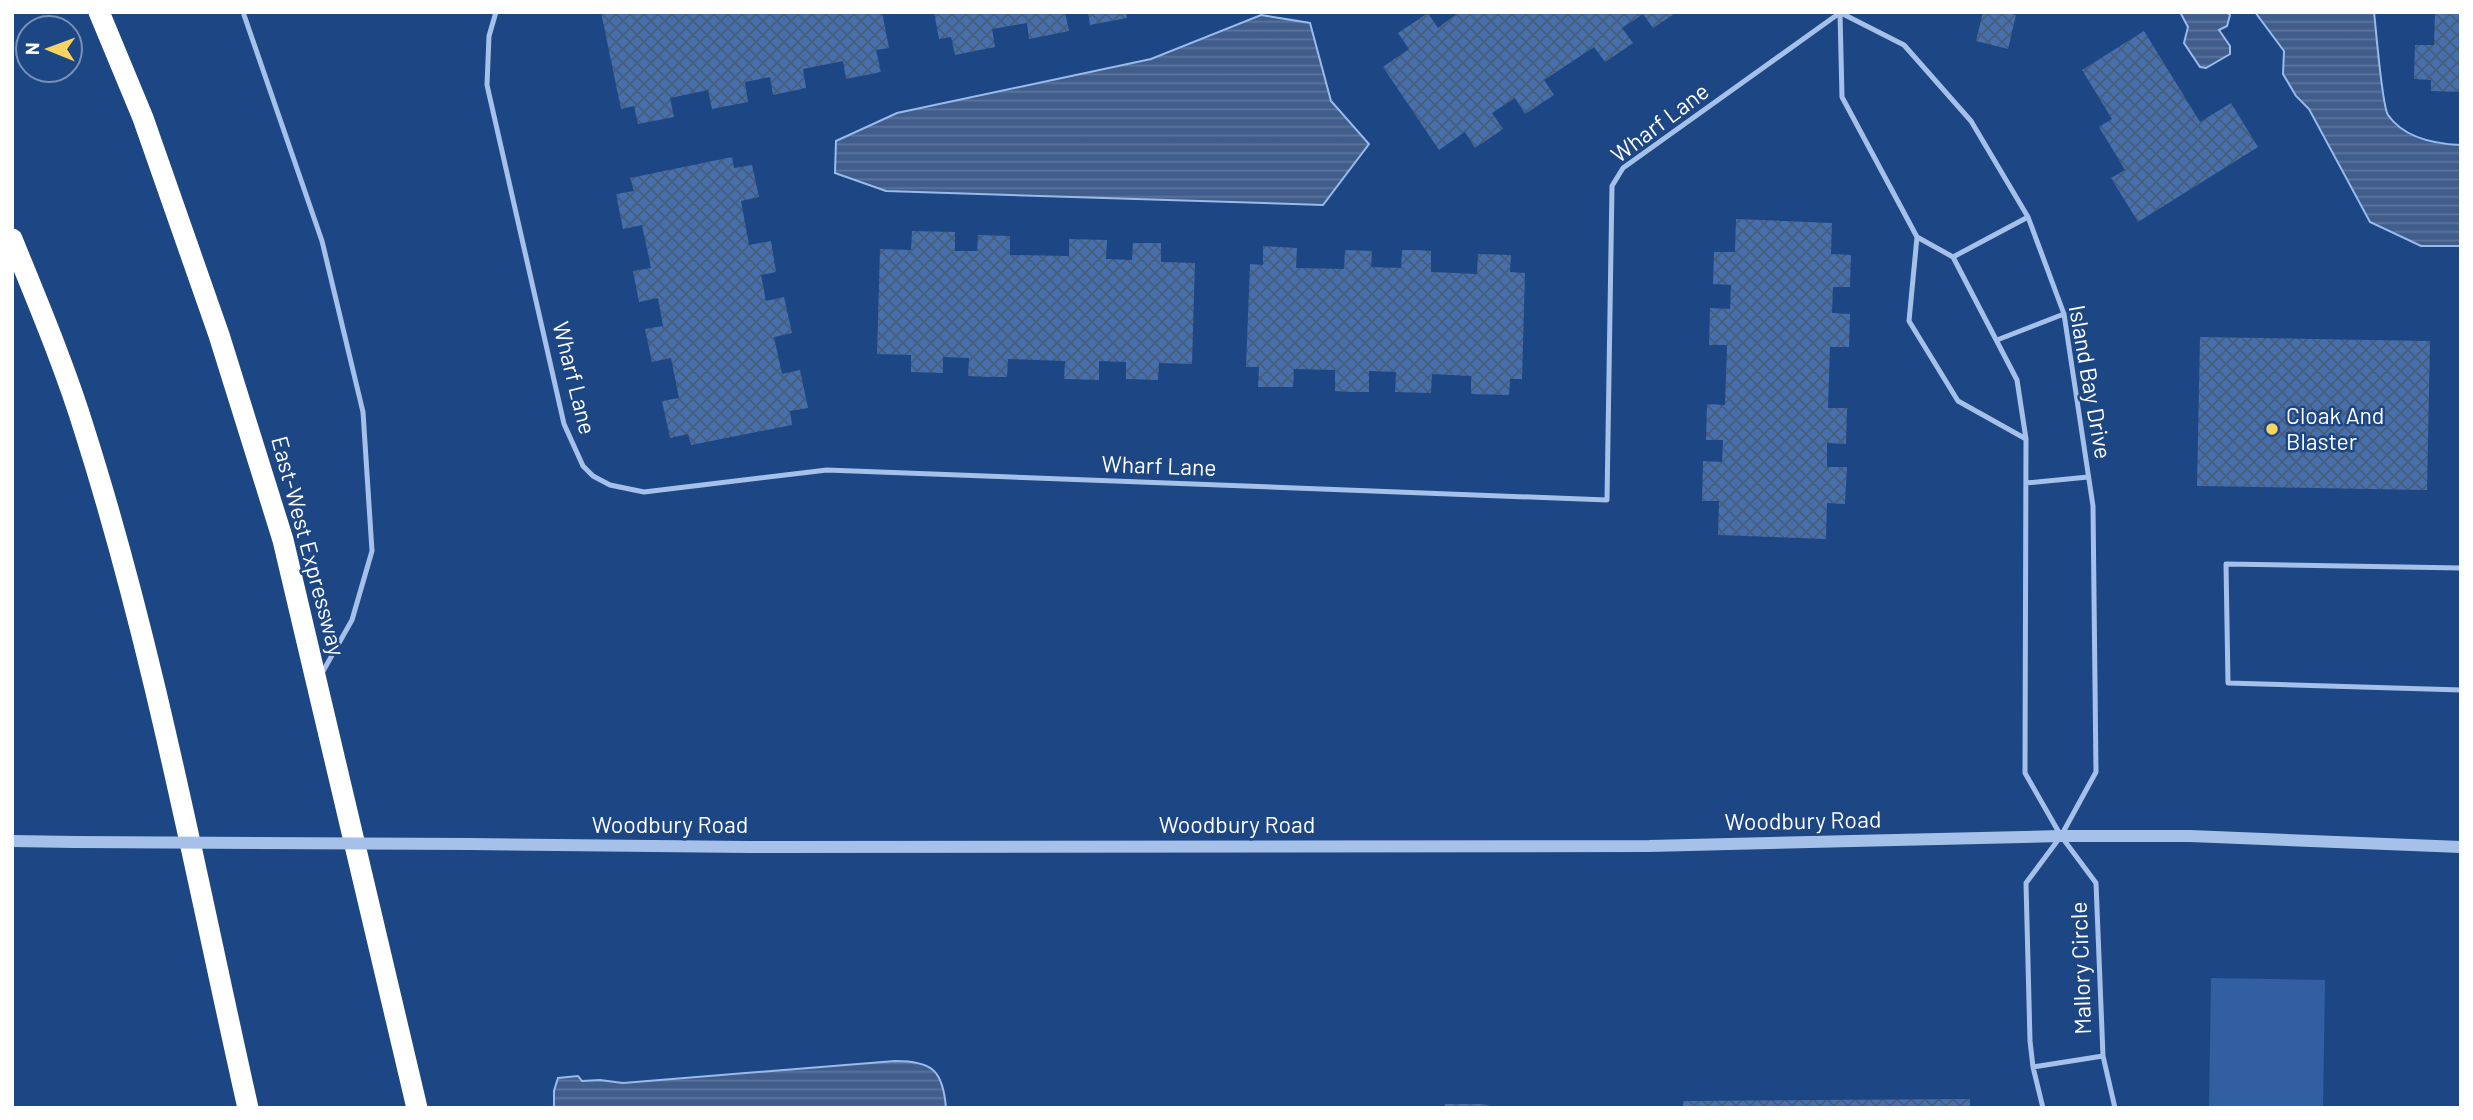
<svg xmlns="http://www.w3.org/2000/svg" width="2473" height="1120" font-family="Barlow,sans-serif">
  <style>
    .grass { fill: #315fa2 }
    .water { fill: url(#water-rules); stroke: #98bbec; stroke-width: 2 }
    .building { fill: url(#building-cross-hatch) }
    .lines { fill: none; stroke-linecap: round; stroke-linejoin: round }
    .service { stroke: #a5c1ea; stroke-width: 5 }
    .tertiary { stroke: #a5c1ea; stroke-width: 12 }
    .motorway { stroke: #fff; stroke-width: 21 }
    .tertiary-bridge { stroke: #a5c1ea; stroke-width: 12 }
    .poi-dot { fill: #f9d463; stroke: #1d4684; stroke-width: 2.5 }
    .labels { text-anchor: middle; stroke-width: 5; stroke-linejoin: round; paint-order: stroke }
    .street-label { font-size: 23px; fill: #fff; stroke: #1d4684 }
    .poi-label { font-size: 23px; fill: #fff; stroke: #1d4684; text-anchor: start }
  </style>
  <defs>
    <pattern id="water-rules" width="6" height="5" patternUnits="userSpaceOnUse" patternTransform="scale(1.75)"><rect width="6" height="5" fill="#405d8b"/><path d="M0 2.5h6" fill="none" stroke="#5d759c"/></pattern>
    <pattern id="building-cross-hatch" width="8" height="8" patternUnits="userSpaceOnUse" patternTransform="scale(1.75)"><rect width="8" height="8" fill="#4670ad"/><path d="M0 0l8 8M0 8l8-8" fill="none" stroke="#495c78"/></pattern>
  </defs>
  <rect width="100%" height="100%" fill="#1d4684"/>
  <path class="grass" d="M 2211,978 L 2325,980 L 2323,1108 L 2209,1108 Z"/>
  <path class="water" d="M 2180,12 L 2227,12 L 2230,15 L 2227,26 L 2219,30 L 2230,46 L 2230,54 L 2206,68 L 2200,67 L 2184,43 L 2188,27 Z
    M 2255,12 L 2374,12 C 2376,29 2382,106 2388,115 C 2404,138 2435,144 2461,145 L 2461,246 L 2421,246 L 2370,222 L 2309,109 L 2296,96 L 2283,74 L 2284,51 Z
    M 1261,15 L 1310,23 L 1331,101 L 1369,144 L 1323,205 L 886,191 L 835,173 L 836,141 L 897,113 L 1151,59 Z
    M 895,1061 C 932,1061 943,1070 946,1108 L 554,1108 L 554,1091 L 558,1078 L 578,1076 L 582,1081 L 600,1080 L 623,1083 Z"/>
  <path class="building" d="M 601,12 L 882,12 L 889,48 L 876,50 L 881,72 L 846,79 L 843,61 L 803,69 L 806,88 L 773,95 L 770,77 L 745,82 L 748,102 L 712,109 L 708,90 L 670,98 L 674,117 L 638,124 L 634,106 L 621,109 Z
    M 934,12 L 1065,12 L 1069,31 L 1029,39 L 1027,23 L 992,29 L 995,47 L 955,55 L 951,37 L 939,39 Z
    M 1088,12 L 1126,12 L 1127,18 L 1090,25 Z
    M 1459,12 L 1677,12 L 1653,28 L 1643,14 L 1622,28 L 1633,43 L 1620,52 L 1605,62 L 1594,47 L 1544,80 L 1554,95 L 1540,104 L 1525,114 L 1515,98 L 1492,113 L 1503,129 L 1475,148 L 1465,132 L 1439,150 L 1383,67 L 1409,49 L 1398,33 L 1428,13 L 1438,28 Z
    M 1983,12 L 2004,12 L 2016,15 L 2008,49 L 1976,41 Z
    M 2435,12 L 2461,12 L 2461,92 L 2431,91 L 2431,80 L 2414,79 L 2415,45 L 2434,45 Z
    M 2144,31 L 2200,122 L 2231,103 L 2258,147 L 2138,222 L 2111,178 L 2125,170 L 2099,127 L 2112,119 L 2082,70 Z
    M 732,157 L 734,168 L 752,165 L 759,197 L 741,201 L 749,245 L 771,241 L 776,272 L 761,275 L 766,301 L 784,297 L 792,333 L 774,337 L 782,374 L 800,370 L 808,408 L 790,411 L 792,425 L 691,445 L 688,434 L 670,438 L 662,401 L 679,398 L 671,358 L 652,362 L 645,329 L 663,326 L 658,298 L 639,302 L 633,271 L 651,268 L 642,225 L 623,229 L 616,194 L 634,191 L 630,178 Z
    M 1736,219 L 1832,223 L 1831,254 L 1851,255 L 1850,287 L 1833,287 L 1832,313 L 1850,314 L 1849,347 L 1830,347 L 1828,408 L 1847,408 L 1846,444 L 1827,443 L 1827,467 L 1847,467 L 1845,504 L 1827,503 L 1826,539 L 1718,535 L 1719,501 L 1702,501 L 1703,461 L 1722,462 L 1723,440 L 1706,440 L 1707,404 L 1725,405 L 1727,345 L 1709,345 L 1710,308 L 1730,309 L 1731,285 L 1713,284 L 1714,252 L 1735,252 Z
    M 912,231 L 955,232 L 955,251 L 977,251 L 978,235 L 1010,236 L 1010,255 L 1069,256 L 1069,239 L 1107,240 L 1106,259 L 1132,260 L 1133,243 L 1161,243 L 1161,262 L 1195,263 L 1192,364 L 1159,363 L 1158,380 L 1126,379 L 1126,362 L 1099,361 L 1099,380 L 1064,379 L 1065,361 L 1008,359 L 1007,377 L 989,377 L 968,376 L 969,358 L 943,357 L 943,373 L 911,372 L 911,355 L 877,354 L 880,249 L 911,250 Z
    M 1263,246 L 1297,248 L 1296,268 L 1344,269 L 1345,250 L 1372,251 L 1371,267 L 1401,268 L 1402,250 L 1418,250 L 1431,251 L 1431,272 L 1477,274 L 1478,254 L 1511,255 L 1510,272 L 1525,273 L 1522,379 L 1510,379 L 1509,395 L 1471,394 L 1471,376 L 1432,374 L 1431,393 L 1395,392 L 1396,372 L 1369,371 L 1369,392 L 1351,392 L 1335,391 L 1335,370 L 1294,369 L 1293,387 L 1258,387 L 1259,367 L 1246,367 L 1250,264 L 1263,265 Z
    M 2200,337 L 2430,341 L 2427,490 L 2197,486 Z
    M 1970,1099 L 1970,1108 L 1683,1108 L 1683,1101 Z
    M 1445,1104 L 1484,1104 L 1493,1107 L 1444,1108 Z"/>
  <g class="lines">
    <path class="service" d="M 243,12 L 322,241 L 363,412 L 372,551 L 352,620 L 322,673
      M 496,12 L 489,36 L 487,85 L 564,424 L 583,466 L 593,476 L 610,485 L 644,492 L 827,470 L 1607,500 L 1612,186 L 1623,168 L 1841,12
      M 1839,12 L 1904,45 L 1971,121 L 2028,217 L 2064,314 L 2093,506 L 2096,772 L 2061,836 L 2026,883 L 2030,1041 L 2033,1067 L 2043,1108
      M 1840,13 L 1842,97 L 1917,237 L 1909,321 L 1958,401 L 2026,439 L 2025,773 L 2061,836 L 2096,883 L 2103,1056 L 2115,1108
      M 1917,237 L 1953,257 L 2017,380 L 2026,439
      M 1953,257 L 2028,217
      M 1997,340 L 2064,314
      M 2026,483 L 2088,477
      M 2461,568 L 2226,564 L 2228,683 L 2461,690
      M 2033,1067 L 2103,1056"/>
    <path class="tertiary" d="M 12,841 L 76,842
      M 471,844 L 749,847 L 1649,846 L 2061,836 L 2190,836 L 2461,847"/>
    <path class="motorway" d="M 99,12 L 143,118 L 219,335 L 283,540 L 417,1108
      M 12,239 C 38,303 65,367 85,432 C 155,653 197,882 248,1108"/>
    <path class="tertiary-bridge" d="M 76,842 L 471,844"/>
  </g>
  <circle class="poi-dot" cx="2272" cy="429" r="7"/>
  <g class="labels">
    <g class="street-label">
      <text transform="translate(1660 123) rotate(-37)" y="8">Wharf Lane</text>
      <text transform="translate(574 378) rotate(76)" y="8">Wharf Lane</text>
      <text transform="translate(2090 382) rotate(80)" y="8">Island Bay Drive</text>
      <text transform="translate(1159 466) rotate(2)" y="8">Wharf Lane</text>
      <text transform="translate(308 546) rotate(75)" y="8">East-West Expressway</text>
      <text transform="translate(1803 821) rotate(-1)" y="8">Woodbury Road</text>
      <text x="670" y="833">Woodbury Road</text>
      <text x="1237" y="833">Woodbury Road</text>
      <text transform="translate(2081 968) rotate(-92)" y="8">Mallory Circle</text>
    </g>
    <g class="poi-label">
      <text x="2286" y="424">Cloak And<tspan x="2286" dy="26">Blaster</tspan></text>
    </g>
  </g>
  <rect width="2473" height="1120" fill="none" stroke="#ffffff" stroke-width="28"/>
  <g transform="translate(49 49) rotate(271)"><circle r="33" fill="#1d4684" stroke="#7790b5" stroke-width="2"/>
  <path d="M0-5L12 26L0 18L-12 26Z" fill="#f9d463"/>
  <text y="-10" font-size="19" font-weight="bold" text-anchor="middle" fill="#ffffff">N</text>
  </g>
</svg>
